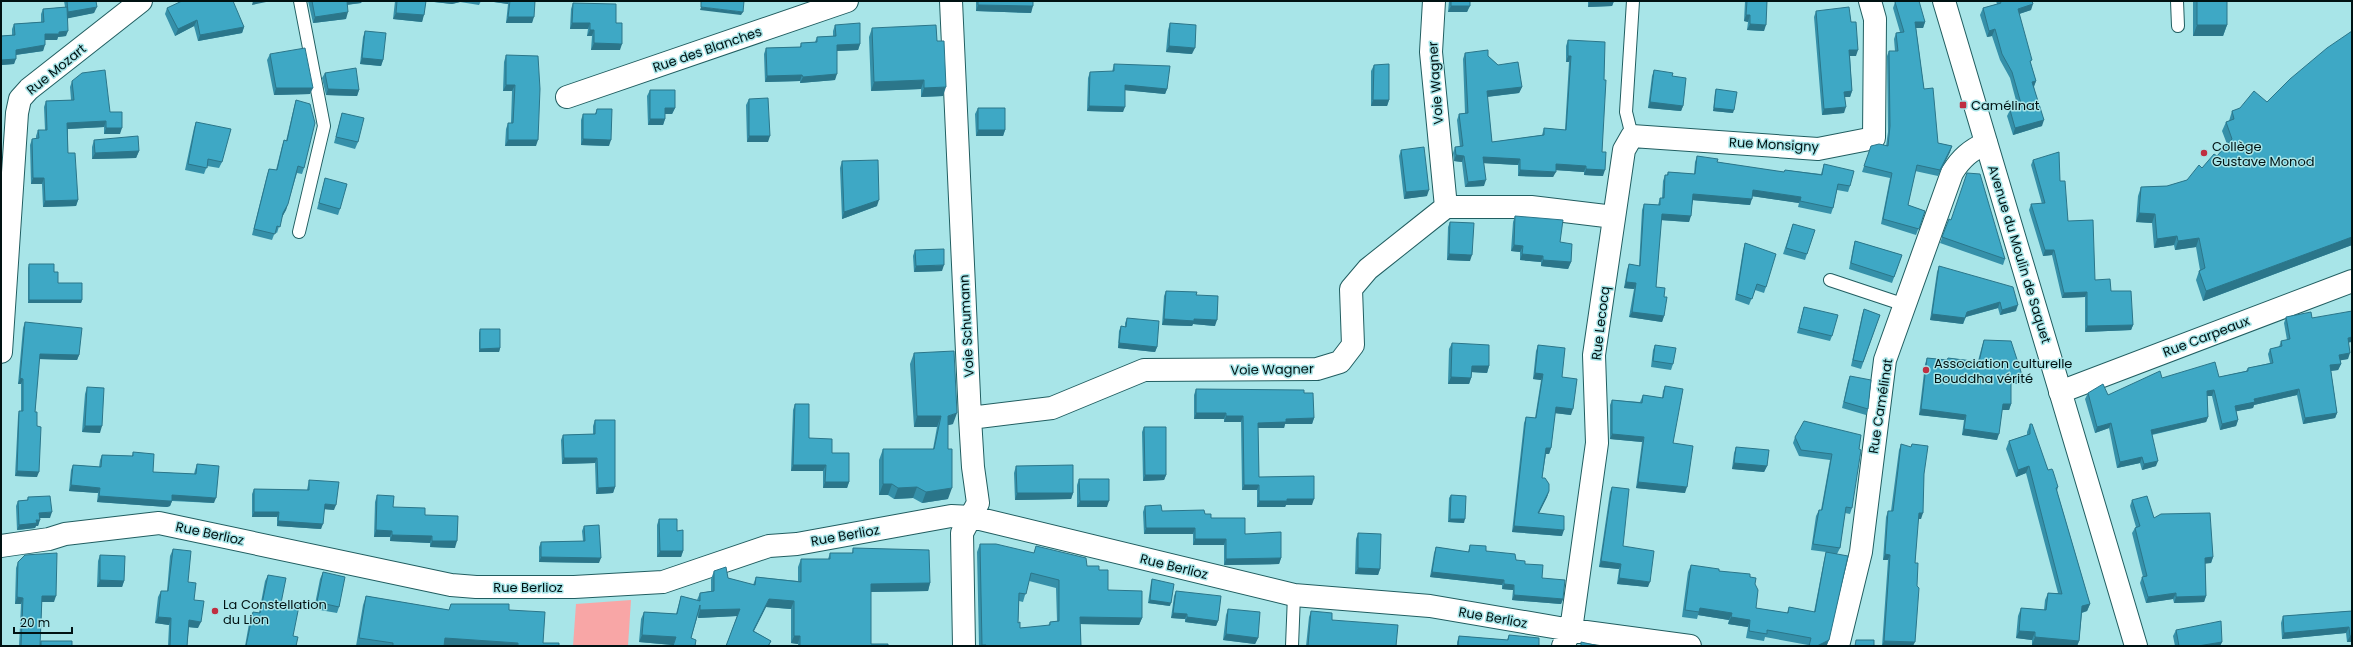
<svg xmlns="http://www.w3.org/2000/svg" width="2353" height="647" font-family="Poppins,sans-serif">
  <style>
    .green { fill: #f8a6a6 }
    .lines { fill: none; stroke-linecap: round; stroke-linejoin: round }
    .lane-casing { stroke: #215e61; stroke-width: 14 }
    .street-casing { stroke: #215e61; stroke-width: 24 }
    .secondary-casing { stroke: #215e61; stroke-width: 24 }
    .lane { stroke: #fff; stroke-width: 12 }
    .street { stroke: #fff; stroke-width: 22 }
    .secondary { stroke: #fff; stroke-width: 22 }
    .wall { fill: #3590a9; fill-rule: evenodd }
    .shaded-wall { fill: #2b768a }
    .building { fill: #3ea8c5; stroke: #2b768a; fill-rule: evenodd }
    .poi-dot { fill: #bf2f41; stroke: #a8e5e8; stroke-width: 1.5 }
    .labels { text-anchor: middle; stroke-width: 3; stroke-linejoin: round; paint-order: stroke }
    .street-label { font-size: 13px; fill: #001213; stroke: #a8e5e8 }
    .poi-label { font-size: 13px; fill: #001213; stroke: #a8e5e8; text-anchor: start }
  </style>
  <rect width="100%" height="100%" fill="#a8e5e8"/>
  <path class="green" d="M 631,600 L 628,646 L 573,646 L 576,604 Z"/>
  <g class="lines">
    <g class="lane-casing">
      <path id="lane" d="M 2177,1 L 2178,26
        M 1632,136 L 1626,112 L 1633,1
        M 299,232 L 324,126 L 300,1
        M 1830,280 L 1905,305
        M 1292,646 L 1294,595"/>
    </g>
    <g class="street-casing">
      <path id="street" d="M 951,1 L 970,418 L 973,467 L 978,503 L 962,533 L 964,646
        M 567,97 L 847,1
        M 1446,207 L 1531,207 L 1614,217
        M 1,352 L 17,113 L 20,99 L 29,89 L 141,1
        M 2060,392 L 2352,281
        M 970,418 L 1052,408 L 1144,370 L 1317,369 L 1340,362 L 1353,345 L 1351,289 L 1368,269 L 1446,207 L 1431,52 L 1434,1
        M 1,546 L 49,539 L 65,534 L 159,523 L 451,585 L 476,587 L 574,587 L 663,582 L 769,546 L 797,544 L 951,516 L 972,517 L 1294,595 L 1430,606 L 1571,630 L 1690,646
        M 1563,646 L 1571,630 L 1597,443 L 1594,355 L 1624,150 L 1632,136 L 1818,149 L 1874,138 L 1875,19 L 1870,1
        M 1838,646 L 1861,552 L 1885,360 L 1952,173 C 1961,158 1971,150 1986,143"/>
    </g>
    <g class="secondary-casing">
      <path id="secondary" d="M 1944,1 L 2136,646"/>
    </g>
    <use href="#lane" class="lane"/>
    <use href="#street" class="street"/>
    <use href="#secondary" class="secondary"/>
  </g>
  <path class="wall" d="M 64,1 L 96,1 L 94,13 L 67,18 L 66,36 L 58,37 L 57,40 L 45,40 L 43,51 L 16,55 L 14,64 L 1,65 L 1,36 L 12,35 L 12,29 L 14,24 L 41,22 L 41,14 L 43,9 L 65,7 Z
    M 308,1 L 362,1 L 361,3 L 347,5 L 346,19 L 313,23 Z
    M 395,1 L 481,1 L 479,5 L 460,2 L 452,4 L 426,1 L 422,22 L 393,19 Z
    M 487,1 L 535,1 L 532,23 L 506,23 L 508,4 Z
    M 976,1 L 1033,1 L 1031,13 L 976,11 Z
    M 1449,1 L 1470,1 L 1467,12 L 1448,12 Z
    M 1588,1 L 1614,1 L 1612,6 L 1588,7 Z
    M 1745,1 L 1767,1 L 1764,31 L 1747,30 L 1748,22 L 1744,21 Z
    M 1996,1 L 2032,1 L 2031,10 L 2019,14 L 2031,64 L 2036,81 L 2034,87 L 2042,126 L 2013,135 L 2007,116 L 2010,110 L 2018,108 L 2010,78 L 2000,60 L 1992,36 L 1987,37 L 1980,15 L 1983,8 L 1997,4 Z
    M 2193,1 L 2227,1 L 2227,25 L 2223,36 L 2193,36 Z
    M 1895,2 L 1925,22 L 1923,28 L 1916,28 L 1924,89 L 1938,143 L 1952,146 L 1950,152 L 1938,176 L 1915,171 L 1908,205 L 1925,211 L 1916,235 L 1881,224 L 1890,178 L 1862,172 L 1871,146 L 1886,146 L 1888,132 L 1887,56 L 1889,51 L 1895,51 L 1894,39 L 1896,33 L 1900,32 L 1893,8 Z
    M 573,3 L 616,23 L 620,50 L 591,50 L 592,36 L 587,36 L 588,29 L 570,29 L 571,9 Z
    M 167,8 L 244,27 L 242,33 L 198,41 L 194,26 L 175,36 L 165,14 Z
    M 1816,11 L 1851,22 L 1856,56 L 1850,56 L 1852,91 L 1850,97 L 1845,97 L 1844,113 L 1822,115 L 1814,17 Z
    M 1170,23 L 1192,54 L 1166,52 L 1168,30 Z
    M 835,25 L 860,44 L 858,50 L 837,51 L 835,80 L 800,83 L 800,81 L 765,82 L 764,54 L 766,48 L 800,47 L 801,43 L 815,42 L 817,37 L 833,36 L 833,31 Z
    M 872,28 L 937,41 L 943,96 L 921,97 L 921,89 L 871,91 L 869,37 Z
    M 365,31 L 383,60 L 381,66 L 360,64 L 363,37 Z
    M 2352,31 L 2352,245 L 2203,301 L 2196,280 L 2199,271 L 2200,270 L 2196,247 L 2175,250 L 2174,245 L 2154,248 L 2152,223 L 2136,222 L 2138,196 L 2141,187 L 2167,186 L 2187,180 L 2217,156 L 2227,144 L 2222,131 L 2226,122 L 2229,121 L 2232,111 L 2267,102 Z
    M 1568,40 L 1604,80 L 1602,152 L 1603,176 L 1584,175 L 1584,172 L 1556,170 L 1553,177 L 1518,176 L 1518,165 L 1484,163 L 1484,186 L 1465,187 L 1462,162 L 1454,161 L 1453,153 L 1455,147 L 1460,147 L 1457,120 L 1459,114 L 1465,113 L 1463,59 L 1465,53 L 1488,56 L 1522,87 L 1519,93 L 1487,97 L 1492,142 L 1542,135 L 1544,128 L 1565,130 L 1569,62 L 1566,62 L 1566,46 Z
    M 270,54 L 310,94 L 274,95 L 267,60 Z
    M 506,55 L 536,146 L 505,146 L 506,129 L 508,123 L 511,123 L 512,91 L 503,91 L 504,62 Z
    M 1114,64 L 1167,89 L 1165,94 L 1125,90 L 1123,112 L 1087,111 L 1088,78 L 1090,72 L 1112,72 Z
    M 1374,65 L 1389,100 L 1387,106 L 1371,106 L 1371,71 Z
    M 1654,70 L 1672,76 L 1683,106 L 1681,111 L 1648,108 L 1652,76 Z
    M 325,73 L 359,90 L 357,96 L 326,95 L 322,78 Z
    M 72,81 L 110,112 L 120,134 L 104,134 L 104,127 L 68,129 L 68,153 L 78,200 L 76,206 L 43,207 L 42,184 L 31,184 L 30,145 L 32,139 L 36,139 L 36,136 L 38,130 L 45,130 L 44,107 L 46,101 L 71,100 L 70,87 Z
    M 1716,89 L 1733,113 L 1713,111 L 1715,92 Z
    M 650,90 L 675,108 L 672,114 L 665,114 L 665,119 L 663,125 L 648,125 L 647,96 Z
    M 749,99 L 768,142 L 747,142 L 746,105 Z
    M 296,100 L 304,168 L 302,174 L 297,173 L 286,210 L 282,217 L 277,233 L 275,232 L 272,240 L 252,235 L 267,175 L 269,169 L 276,170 L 282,146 L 284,140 L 286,141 L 294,107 Z
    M 978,108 L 1005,130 L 1003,136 L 976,136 L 975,114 Z
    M 597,109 L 609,146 L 581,145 L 581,120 L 583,114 L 595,114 Z
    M 342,113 L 358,142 L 355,149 L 334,143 Z
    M 196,122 L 222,162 L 219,168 L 207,166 L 204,174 L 185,170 L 194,128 Z
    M 94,140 L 139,151 L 136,158 L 92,159 L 92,147 Z
    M 1401,150 L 1427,196 L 1404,199 L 1399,156 Z
    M 1697,156 L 1717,162 L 1784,172 L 1785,170 L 1821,174 L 1824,164 L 1850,186 L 1848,192 L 1837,190 L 1833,208 L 1831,214 L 1798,207 L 1799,203 L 1752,196 L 1750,205 L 1693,200 L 1689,222 L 1661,220 L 1656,287 L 1664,297 L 1664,316 L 1662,322 L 1629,317 L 1634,289 L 1624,288 L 1627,270 L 1629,264 L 1639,266 L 1642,210 L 1644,204 L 1658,205 L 1660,198 L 1662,198 L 1663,181 L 1665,175 L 1667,175 L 1668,172 L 1694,174 L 1695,162 Z
    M 2033,160 L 2060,181 L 2068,221 L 2095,280 L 2111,291 L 2133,325 L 2131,330 L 2085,332 L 2085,297 L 2062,298 L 2052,255 L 2043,256 L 2029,210 L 2031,204 L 2042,204 L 2031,165 Z
    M 842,161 L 877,206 L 842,219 L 840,168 Z
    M 325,178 L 340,209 L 338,215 L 317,209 Z
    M 1515,216 L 1560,242 L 1571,262 L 1568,269 L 1541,266 L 1541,262 L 1520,260 L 1520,252 L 1511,251 L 1513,222 Z
    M 1949,219 L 1951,220 L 2005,259 L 2003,265 L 1940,243 Z
    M 1450,222 L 1470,261 L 1447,260 L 1448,227 Z
    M 1793,224 L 1807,254 L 1805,260 L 1783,254 Z
    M 1855,241 L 1902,255 L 1892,283 L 1849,269 L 1853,248 Z
    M 1745,243 L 1766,287 L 1764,293 L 1755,290 L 1749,305 L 1735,300 L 1743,250 Z
    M 915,250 L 942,271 L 914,272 L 913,256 Z
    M 29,264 L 54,272 L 58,283 L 82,300 L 81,303 L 28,303 L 28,268 Z
    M 1939,266 L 2016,311 L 2000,315 L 1998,308 L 1966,317 L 1963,324 L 1930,320 L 1937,272 Z
    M 1166,291 L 1196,295 L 1215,326 L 1193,324 L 1192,326 L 1162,325 L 1164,296 Z
    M 1804,307 L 1832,336 L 1830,341 L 1797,333 Z
    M 1864,309 L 1880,315 L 1861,369 L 1851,366 L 1862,315 Z
    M 2286,317 L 2312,318 L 2349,343 L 2348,359 L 2340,360 L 2341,364 L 2338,370 L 2331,371 L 2337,413 L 2335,418 L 2303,424 L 2297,395 L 2254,405 L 2253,408 L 2236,411 L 2238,420 L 2236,426 L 2220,430 L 2212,396 L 2207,396 L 2208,417 L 2206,422 L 2152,435 L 2156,466 L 2142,470 L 2140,463 L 2117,468 L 2109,428 L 2095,433 L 2085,399 L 2088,393 L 2108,395 L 2162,378 L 2219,377 L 2246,371 L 2248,368 L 2270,363 L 2268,354 L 2270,349 L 2279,347 L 2281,341 L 2287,340 L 2284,323 Z
    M 1127,318 L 1157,347 L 1155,352 L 1118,348 L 1119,331 L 1121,326 L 1125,327 L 1125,323 Z
    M 25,322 L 79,355 L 77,360 L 39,359 L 35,412 L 37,426 L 37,477 L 15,476 L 18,416 L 19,411 L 21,411 L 21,384 L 18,384 L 23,328 Z
    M 480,329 L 500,348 L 499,352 L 479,352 L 479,333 Z
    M 1984,340 L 2023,378 L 2021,384 L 2011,384 L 2011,404 L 2009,410 L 2002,410 L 1997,440 L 1962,435 L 1964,420 L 1919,415 L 1925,364 L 1927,358 L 1947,360 L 1948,358 L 1978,361 L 1982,346 Z
    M 1452,343 L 1489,366 L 1487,373 L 1472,372 L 1471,378 L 1469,384 L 1448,384 L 1449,349 Z
    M 1538,345 L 1562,377 L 1571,415 L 1555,413 L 1551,448 L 1549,454 L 1546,454 L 1542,478 L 1549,491 L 1547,497 L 1539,513 L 1562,536 L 1512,532 L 1524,423 L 1526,417 L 1535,418 L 1541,380 L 1533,379 L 1536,351 Z
    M 1655,345 L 1673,364 L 1671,370 L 1651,367 L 1653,350 Z
    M 914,353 L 953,424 L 948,425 L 948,499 L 922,503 L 913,498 L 894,499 L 888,495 L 879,495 L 879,460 L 883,449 L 933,449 L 937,427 L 914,427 L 910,364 Z
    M 1850,376 L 1868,409 L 1866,415 L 1842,408 L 1848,381 Z
    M 1665,386 L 1673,443 L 1685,493 L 1636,488 L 1642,442 L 1610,439 L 1610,405 L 1612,400 L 1640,402 L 1643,395 L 1662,398 L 1663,391 Z
    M 87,387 L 100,433 L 82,432 L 85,394 Z
    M 1196,389 L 1304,393 L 1314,418 L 1312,424 L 1285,424 L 1284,428 L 1258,428 L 1259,477 L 1312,505 L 1286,505 L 1285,507 L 1257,507 L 1257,490 L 1242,490 L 1241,422 L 1224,422 L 1224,419 L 1194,419 L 1194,395 Z
    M 795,404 L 809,438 L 832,453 L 849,482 L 847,488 L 823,488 L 823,471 L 791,471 L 793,410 Z
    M 595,420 L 615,487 L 613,493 L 596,494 L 595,463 L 562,464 L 561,440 L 563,435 L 593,434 L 593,426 Z
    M 2030,424 L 2048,470 L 2058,487 L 2057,491 L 2090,604 L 2087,611 L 2082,613 L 2079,641 L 2077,646 L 2050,646 L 2032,645 L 2032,640 L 2016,638 L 2018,616 L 2021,608 L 2044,610 L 2045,600 L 2048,593 L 2058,593 L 2026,473 L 2016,477 L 2006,449 L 2009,441 L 2027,435 L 2027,432 Z
    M 1144,427 L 1166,475 L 1164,480 L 1143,481 L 1142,432 Z
    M 1795,437 L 1859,449 L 1852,508 L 1850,514 L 1845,513 L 1840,548 L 1837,554 L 1829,640 L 1826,646 L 1808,646 L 1808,645 L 1765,637 L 1764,641 L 1746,638 L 1748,627 L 1728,624 L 1729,620 L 1698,615 L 1697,619 L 1682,617 L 1688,572 L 1691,565 L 1750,577 L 1755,584 L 1756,608 L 1787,613 L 1789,607 L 1814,612 L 1824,560 L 1826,552 L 1811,550 L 1816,516 L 1819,510 L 1821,510 L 1830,460 L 1799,456 L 1793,443 Z
    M 1901,444 L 1924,474 L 1921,519 L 1918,519 L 1915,563 L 1913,646 L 1882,646 L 1888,560 L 1883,560 L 1886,517 L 1888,511 L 1891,511 L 1899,450 Z
    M 1736,447 L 1767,466 L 1764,472 L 1732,469 L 1734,453 Z
    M 133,452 L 153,472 L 194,474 L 195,470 L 197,464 L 214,503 L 172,501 L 170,506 L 167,507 L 97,502 L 98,493 L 69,491 L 71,470 L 73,465 L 99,467 L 100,460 L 102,455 L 132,456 Z
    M 1016,466 L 1073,493 L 1071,499 L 1015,500 L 1014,473 Z
    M 1079,479 L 1107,507 L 1077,507 L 1077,485 Z
    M 309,480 L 334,510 L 324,509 L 321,529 L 277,526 L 277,517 L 252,517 L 252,494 L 254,489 L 307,490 Z
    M 1612,487 L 1623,546 L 1648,587 L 1617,584 L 1619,569 L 1599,567 L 1610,492 Z
    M 377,495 L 393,507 L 425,515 L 455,548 L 430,547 L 430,543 L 390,541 L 390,537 L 374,537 L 375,502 Z
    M 1451,495 L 1464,523 L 1448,522 L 1449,498 Z
    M 28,497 L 50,518 L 40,518 L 38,526 L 36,526 L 35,528 L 17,530 L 16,506 L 18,501 L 27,500 Z
    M 2132,500 L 2154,518 L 2213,557 L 2211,563 L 2205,563 L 2206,596 L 2204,602 L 2174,603 L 2173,599 L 2146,603 L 2140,583 L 2142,577 L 2143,577 L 2132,533 L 2135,528 L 2136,527 L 2130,506 Z
    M 1145,506 L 1162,511 L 1205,514 L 1211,518 L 1245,534 L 1281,558 L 1279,564 L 1224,565 L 1224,545 L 1193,545 L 1193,534 L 1144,534 L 1143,512 Z
    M 659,519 L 677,531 L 683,551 L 681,557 L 657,557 L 657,525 Z
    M 584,526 L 599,563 L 539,562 L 539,547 L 541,542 L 583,541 L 582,531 Z
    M 1358,533 L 1380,569 L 1378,575 L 1355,574 L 1356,539 Z
    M 980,544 L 1034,553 L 1036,546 L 1087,566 L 1099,570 L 1108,590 L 1142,618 L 1139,625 L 1080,624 L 1081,646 L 979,646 L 977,552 ZM 1029,581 L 1056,588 L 1057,621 L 1050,622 L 1048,626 L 1020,628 L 1018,623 L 1019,601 L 1023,602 Z
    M 1470,545 L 1486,551 L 1516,560 L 1525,564 L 1542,578 L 1563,599 L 1561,604 L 1512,600 L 1513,590 L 1502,589 L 1502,585 L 1430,577 L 1434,553 L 1436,547 L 1468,552 Z
    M 853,548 L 930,583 L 928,591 L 871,592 L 871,644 L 888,646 L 798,646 L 798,644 L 791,643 L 791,609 L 766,607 L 754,631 L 771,641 L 769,646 L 726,646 L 737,616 L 698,618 L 698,615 L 691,638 L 695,646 L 673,646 L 673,645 L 639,642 L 641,619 L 644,612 L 676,614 L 681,596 L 697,600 L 700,593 L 711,591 L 711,579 L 714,571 L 728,578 L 753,585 L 756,577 L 798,581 L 798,567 L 801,559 L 828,559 L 830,553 L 852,553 Z
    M 173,549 L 188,582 L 194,600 L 198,628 L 189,627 L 187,646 L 168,646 L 169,625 L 155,623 L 158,597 L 161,591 L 167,591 L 170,556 Z
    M 100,555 L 124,581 L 122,587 L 97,587 L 98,561 Z
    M 18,562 L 54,602 L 42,602 L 40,643 L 41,641 L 72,646 L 19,646 L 21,604 L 15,604 L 16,568 Z
    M 323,572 L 339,607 L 337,613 L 314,609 L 320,579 Z
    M 268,575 L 281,603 L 296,646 L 245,646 L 250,618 L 253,612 L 259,613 L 265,581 Z
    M 1152,579 L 1170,606 L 1148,603 L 1151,582 Z
    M 1176,591 L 1218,621 L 1216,626 L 1185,622 L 1185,619 L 1171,618 L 1174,596 Z
    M 366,596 L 449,610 L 451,604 L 509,610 L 543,643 L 559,646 L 356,646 L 363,605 Z
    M 1228,609 L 1258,638 L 1255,644 L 1223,640 L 1226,615 Z
    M 1311,611 L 1332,620 L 1396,646 L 1306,646 L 1309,617 Z
    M 2352,611 L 2352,642 L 2347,642 L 2346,633 L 2282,639 L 2281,623 L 2283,616 Z
    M 2176,630 L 2222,642 L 2220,646 L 2175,646 L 2173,636 Z
    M 1509,635 L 1539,646 L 1457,646 L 1457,642 L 1459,636 L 1507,640 Z"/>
  <path class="shaded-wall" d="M 253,1 L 271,1 L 252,5 Z
    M 346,1 L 362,1 L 361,3 L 344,5 Z
    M 425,1 L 460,1 L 460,2 L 452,4 Z
    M 487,1 L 509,1 L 508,4 Z
    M 1590,1 L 1614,1 L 1612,6 L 1588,7 Z
    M 2033,4 L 2031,10 L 2016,15 L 2018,9 Z
    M 978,5 L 1033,6 L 1031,13 L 976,11 Z
    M 1451,6 L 1470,6 L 1467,12 L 1448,12 Z
    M 97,7 L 94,13 L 65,19 L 68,12 Z
    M 701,7 L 743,12 L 741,15 L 700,10 Z
    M 348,12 L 346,19 L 313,23 L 315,17 Z
    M 396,13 L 424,15 L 422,22 L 393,19 Z
    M 1746,15 L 1750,15 L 1748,22 L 1744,21 Z
    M 508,17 L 534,17 L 532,23 L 506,23 Z
    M 197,20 L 194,26 L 175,36 L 178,29 Z
    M 1915,22 L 1925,22 L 1923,28 L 1913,28 Z
    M 572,23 L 590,23 L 588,29 L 570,29 Z
    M 1750,24 L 1766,25 L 1764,31 L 1747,30 Z
    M 2197,25 L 2227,25 L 2223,36 L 2193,36 Z
    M 244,27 L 242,33 L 198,41 L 200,35 Z
    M 1995,29 L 1992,36 L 1987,37 L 1989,31 Z
    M 590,30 L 594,30 L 592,36 L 587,36 Z
    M 68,31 L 66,36 L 58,37 L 57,40 L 43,40 L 45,34 Z
    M 594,43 L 622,44 L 620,50 L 591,50 Z
    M 860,44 L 858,50 L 834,51 L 837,45 Z
    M 45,45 L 43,51 L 14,55 L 16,50 Z
    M 1169,46 L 1195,48 L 1192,54 L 1166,52 Z
    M 1849,50 L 1858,50 L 1856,56 L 1847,56 Z
    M 1568,56 L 1571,56 L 1569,62 L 1566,62 Z
    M 362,58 L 383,60 L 381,66 L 360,64 Z
    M 16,59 L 14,64 L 1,65 L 1,60 Z
    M 837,74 L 835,80 L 800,83 L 803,77 Z
    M 802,75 L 800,81 L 765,82 L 767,76 Z
    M 924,80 L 921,89 L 871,91 L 874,82 Z
    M 2036,81 L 2033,88 L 2032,82 Z
    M 506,85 L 515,85 L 512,91 L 503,91 Z
    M 1125,85 L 1167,89 L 1165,94 L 1123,90 Z
    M 946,87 L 943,96 L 921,97 L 924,88 Z
    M 1522,87 L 1519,93 L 1485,97 L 1487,91 Z
    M 276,88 L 313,88 L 310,94 L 274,95 Z
    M 328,89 L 359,90 L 357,96 L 326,95 Z
    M 1852,91 L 1850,97 L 1842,97 L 1844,92 Z
    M 1373,100 L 1389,100 L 1387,106 L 1371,106 Z
    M 1650,102 L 1683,106 L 1681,111 L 1648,108 Z
    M 1089,106 L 1125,107 L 1123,112 L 1087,111 Z
    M 1846,107 L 1844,113 L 1822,115 L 1824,109 Z
    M 665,108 L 675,108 L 672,114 L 663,114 Z
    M 1714,108 L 1734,110 L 1733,113 L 1713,111 Z
    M 650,119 L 665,119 L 663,125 L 648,125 Z
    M 2044,120 L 2042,126 L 2013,135 L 2015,128 Z
    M 106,121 L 104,127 L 65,129 L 67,123 Z
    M 106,128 L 122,128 L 120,134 L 104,134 Z
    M 978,130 L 1005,130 L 1003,136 L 976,136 Z
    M 749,136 L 770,136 L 768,142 L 747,142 Z
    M 583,139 L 611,140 L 609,146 L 581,145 Z
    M 508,140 L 538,140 L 536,146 L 505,146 Z
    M 1952,146 L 1950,152 L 1938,176 L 1940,170 Z
    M 139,151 L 136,158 L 92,159 L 95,153 Z
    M 1456,155 L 1464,156 L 1462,162 L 1454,161 Z
    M 1483,157 L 1520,159 L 1518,165 L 1481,163 Z
    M 1556,164 L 1586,166 L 1584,172 L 1554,170 Z
    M 1586,169 L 1605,170 L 1603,176 L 1584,175 Z
    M 1520,170 L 1556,172 L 1553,177 L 1518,176 Z
    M 33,178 L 44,178 L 42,184 L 31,184 Z
    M 1486,180 L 1484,186 L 1465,187 L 1468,182 Z
    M 1429,190 L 1427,196 L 1404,199 L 1406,192 Z
    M 1753,190 L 1801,197 L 1799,203 L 1751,196 Z
    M 1693,194 L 1752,199 L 1750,205 L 1691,200 Z
    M 78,200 L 76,206 L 43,207 L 45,201 Z
    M 879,200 L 877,206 L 842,219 L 844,212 Z
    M 288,204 L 286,210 L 281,219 L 283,213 Z
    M 2139,213 L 2155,214 L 2152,223 L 2136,222 Z
    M 1662,214 L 1691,216 L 1689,222 L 1660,220 Z
    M 2177,236 L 2174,245 L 2154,248 L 2157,239 Z
    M 2352,237 L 2352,245 L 2203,301 L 2206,291 Z
    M 2199,238 L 2196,247 L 2175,250 L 2178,241 Z
    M 1514,245 L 1523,246 L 1520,252 L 1511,251 Z
    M 2045,250 L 2054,250 L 2052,255 L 2043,256 Z
    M 1449,254 L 1472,255 L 1470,261 L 1447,260 Z
    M 1522,254 L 1543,256 L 1541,262 L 1520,260 Z
    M 1543,260 L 1571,262 L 1568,269 L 1541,266 Z
    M 944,265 L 942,271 L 914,272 L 916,266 Z
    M 1626,282 L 1636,283 L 1634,289 L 1624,288 Z
    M 2087,292 L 2085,297 L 2062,298 L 2064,293 Z
    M 29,300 L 82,300 L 81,303 L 28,303 Z
    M 2000,302 L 1998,308 L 1965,317 L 1967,312 Z
    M 2018,305 L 2016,311 L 2000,315 L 2002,310 Z
    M 1632,312 L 1664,316 L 1662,322 L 1629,317 Z
    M 1932,314 L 1965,318 L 1963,324 L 1930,320 Z
    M 1164,319 L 1194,319 L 1217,320 L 1215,326 L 1193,324 L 1192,326 L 1162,325 Z
    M 2133,325 L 2131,330 L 2085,332 L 2087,326 Z
    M 2352,337 L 2352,342 L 2346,343 L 2348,338 Z
    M 1119,343 L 1157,347 L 1155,352 L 1118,348 Z
    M 500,348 L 499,352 L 479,352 L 480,349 Z
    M 2350,353 L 2348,359 L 2337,361 L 2339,355 Z
    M 40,354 L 79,355 L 77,360 L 38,359 Z
    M 2341,364 L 2338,370 L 2328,371 L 2330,365 Z
    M 1472,366 L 1489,366 L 1487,373 L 1470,372 Z
    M 1535,373 L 1543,374 L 1541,380 L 1533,379 Z
    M 1451,377 L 1471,378 L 1469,384 L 1448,384 Z
    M 20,378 L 23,379 L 21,384 L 18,384 Z
    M 2011,378 L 2023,378 L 2021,384 L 2009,384 Z
    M 2299,389 L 2297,395 L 2254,405 L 2253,408 L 2233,412 L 2235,406 L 2254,399 Z
    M 2214,390 L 2212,396 L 2205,396 L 2207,391 Z
    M 2003,404 L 2011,404 L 2009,410 L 2001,410 Z
    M 1556,407 L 1573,409 L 1571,415 L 1554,413 Z
    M 1921,409 L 1966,415 L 1964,420 L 1919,415 Z
    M 957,413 L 953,424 L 944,426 L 948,416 Z
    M 1196,413 L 1226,413 L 1224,419 L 1194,419 Z
    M 2337,413 L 2335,418 L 2303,424 L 2305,418 Z
    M 917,416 L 941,416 L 937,427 L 914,427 Z
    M 1226,416 L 1243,416 L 1241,422 L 1224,422 Z
    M 2208,417 L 2206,422 L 2149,435 L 2151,430 Z
    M 1314,418 L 1312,424 L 1285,424 L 1284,428 L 1256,428 L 1258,423 L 1286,419 Z
    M 2238,420 L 2236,426 L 2220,430 L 2222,424 Z
    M 2111,423 L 2109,428 L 2095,433 L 2097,427 Z
    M 85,426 L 102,426 L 100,433 L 82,432 Z
    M 1964,429 L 1999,434 L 1997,440 L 1962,435 Z
    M 1612,434 L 1644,437 L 1642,442 L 1610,439 Z
    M 1546,448 L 1551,448 L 1549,454 L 1544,454 Z
    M 2142,457 L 2140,463 L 2117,468 L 2120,462 Z
    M 564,458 L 597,458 L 595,463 L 562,464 Z
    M 2158,461 L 2156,466 L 2142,470 L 2144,464 Z
    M 1734,463 L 1767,466 L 1764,472 L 1732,469 Z
    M 793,465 L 826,465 L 823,471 L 791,471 Z
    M 2029,466 L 2026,473 L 2016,477 L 2018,470 Z
    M 17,471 L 39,472 L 37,477 L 15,476 Z
    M 1145,475 L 1166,475 L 1164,480 L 1143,481 Z
    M 825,482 L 849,482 L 847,488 L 823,488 Z
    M 1638,482 L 1687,487 L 1685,493 L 1636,488 Z
    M 883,484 L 892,484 L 888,495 L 879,495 Z
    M 71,485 L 100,488 L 98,493 L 69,491 Z
    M 1244,485 L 1259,485 L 1257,490 L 1242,490 Z
    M 615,487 L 613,493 L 596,494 L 598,488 Z
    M 917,487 L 913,498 L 894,499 L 898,488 Z
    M 952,488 L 948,499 L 922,503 L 926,492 Z
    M 1549,491 L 1547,497 L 1536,519 L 1538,513 Z
    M 1017,493 L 1073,493 L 1071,499 L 1015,500 Z
    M 172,495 L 216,498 L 214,503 L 170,500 Z
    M 99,496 L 172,501 L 170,506 L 167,507 L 97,502 Z
    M 1287,499 L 1314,499 L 1312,505 L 1286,505 L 1285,507 L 1257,507 L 1259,501 Z
    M 1080,501 L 1109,501 L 1107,507 L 1077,507 Z
    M 325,504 L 336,505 L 334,510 L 323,509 Z
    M 52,512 L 50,518 L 37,518 L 39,513 Z
    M 254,512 L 279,512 L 277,517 L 252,517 Z
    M 1919,513 L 1923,513 L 1921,519 L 1917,519 Z
    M 1450,519 L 1465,519 L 1464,523 L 1448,522 Z
    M 36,520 L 40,520 L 38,526 L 36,526 L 35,528 L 17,530 L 19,525 Z
    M 278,521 L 323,524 L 321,529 L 277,526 Z
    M 1514,526 L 1564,530 L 1562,536 L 1512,532 Z
    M 1146,528 L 1195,528 L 1193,534 L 1144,534 Z
    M 376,530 L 392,531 L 390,537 L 374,537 Z
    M 392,535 L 432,536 L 430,543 L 390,541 Z
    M 1195,539 L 1226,539 L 1224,545 L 1193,545 Z
    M 432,541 L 457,541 L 455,548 L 430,547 Z
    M 660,551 L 683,551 L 681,557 L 657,557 Z
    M 1885,554 L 1890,555 L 1888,560 L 1883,560 Z
    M 541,557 L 601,558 L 599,563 L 539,562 Z
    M 2213,557 L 2211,563 L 2203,564 L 2205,558 Z
    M 1281,558 L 1279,564 L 1224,565 L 1226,559 Z
    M 1601,561 L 1621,564 L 1619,569 L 1599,567 Z
    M 1358,568 L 1380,569 L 1378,575 L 1355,574 Z
    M 1432,572 L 1504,580 L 1502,585 L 1430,577 Z
    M 1619,578 L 1650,582 L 1648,587 L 1617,584 Z
    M 100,580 L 124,581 L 122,587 L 97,587 Z
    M 930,583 L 928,591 L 868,592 L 871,584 Z
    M 1504,584 L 1514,585 L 1513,590 L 1502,589 Z
    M 2176,593 L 2173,599 L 2146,603 L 2148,597 Z
    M 1514,595 L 1563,599 L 1561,604 L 1512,600 Z
    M 42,596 L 56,596 L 54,602 L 40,602 Z
    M 2206,596 L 2204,602 L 2174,603 L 2176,597 Z
    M 17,597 L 23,598 L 21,604 L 15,604 Z
    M 769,599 L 794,601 L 791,609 L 766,607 L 750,638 L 753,631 Z
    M 1150,600 L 1171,603 L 1170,606 L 1148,603 Z
    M 2090,604 L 2087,611 L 2080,613 L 2082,606 Z
    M 1700,608 L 1732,613 L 1729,620 L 1698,615 Z
    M 740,609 L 737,616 L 698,618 L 700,610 Z
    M 1173,613 L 1187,614 L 1185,619 L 1171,618 Z
    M 158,617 L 171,618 L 169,625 L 155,623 Z
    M 1080,617 L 1142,618 L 1139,625 L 1077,624 Z
    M 1187,617 L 1218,621 L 1216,626 L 1185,622 Z
    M 1731,617 L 1750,620 L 1748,627 L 1728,624 Z
    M 189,620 L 201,622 L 198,628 L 187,627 Z
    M 2349,627 L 2346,633 L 2282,639 L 2284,633 Z
    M 2019,631 L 2035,632 L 2032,640 L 2016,638 Z
    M 1226,634 L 1258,638 L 1255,644 L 1223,640 Z
    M 642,635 L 676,637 L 673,645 L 639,642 Z
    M 794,636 L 800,636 L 798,644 L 791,643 Z
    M 2350,636 L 2352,636 L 2352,642 L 2347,642 Z
    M 2035,637 L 2079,641 L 2077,646 L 2050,646 L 2032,645 Z
    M 445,638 L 518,643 L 517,646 L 442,646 Z
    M 1829,640 L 1826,646 L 1817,646 Z
    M 1884,641 L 1915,642 L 1913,646 L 1882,646 Z
    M 2222,642 L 2220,646 L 2198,646 Z"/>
  <path class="building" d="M 67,1 L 96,1 L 97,7 L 68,12 Z
    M 182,1 L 233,1 L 244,27 L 200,35 L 197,20 L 178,29 L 167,8 Z
    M 312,1 L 347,1 L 348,12 L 315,17 Z
    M 397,1 L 426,1 L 424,15 L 396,13 Z
    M 510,1 L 535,1 L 534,17 L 508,17 Z
    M 701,1 L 744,1 L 743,12 L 701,7 Z
    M 978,1 L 1033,1 L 1033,6 L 978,5 Z
    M 1451,1 L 1470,1 L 1470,6 L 1451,6 Z
    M 1747,1 L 1767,1 L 1766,25 L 1750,24 L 1750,15 L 1746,15 Z
    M 1898,1 L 1919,1 L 1925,22 L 1915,22 L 1924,89 L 1933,88 L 1938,143 L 1952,146 L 1940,170 L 1917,165 L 1908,205 L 1925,211 L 1919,229 L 1883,219 L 1892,173 L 1864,166 L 1871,146 L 1879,144 L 1888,146 L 1890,126 L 1889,51 L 1898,51 L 1896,33 L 1904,32 L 1895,2 Z
    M 2000,1 L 2032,1 L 2033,4 L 2018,9 L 2032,60 L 2030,61 L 2036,81 L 2032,82 L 2044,120 L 2015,128 L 2010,110 L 2022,107 L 2012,72 L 2002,54 L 1995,29 L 1989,31 L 1983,8 L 2001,3 Z
    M 2197,1 L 2227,1 L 2227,25 L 2197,25 Z
    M 573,3 L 616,4 L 616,23 L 622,23 L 622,44 L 594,43 L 594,30 L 590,30 L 590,23 L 572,23 Z
    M 67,7 L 68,31 L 59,32 L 59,34 L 45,34 L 45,45 L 16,50 L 16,59 L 1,60 L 1,36 L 15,35 L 14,24 L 44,22 L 43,9 Z
    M 1849,7 L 1851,22 L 1856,22 L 1858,50 L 1849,50 L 1852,91 L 1844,92 L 1846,107 L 1824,109 L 1816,11 Z
    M 860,23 L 860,44 L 837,45 L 837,74 L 803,77 L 802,75 L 767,76 L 766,48 L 801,47 L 801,43 L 817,42 L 817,37 L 836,36 L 835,25 Z
    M 1170,23 L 1196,25 L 1195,48 L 1169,46 Z
    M 936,25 L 937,41 L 944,41 L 946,87 L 924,88 L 924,80 L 874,82 L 872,28 Z
    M 365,31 L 386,33 L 383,60 L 362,58 Z
    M 2352,31 L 2352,237 L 2206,291 L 2199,271 L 2205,268 L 2199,238 L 2178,241 L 2177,236 L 2157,239 L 2155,214 L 2139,213 L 2141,187 L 2167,186 L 2187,180 L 2199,165 L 2202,168 L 2214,154 L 2217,156 L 2232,139 L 2226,122 L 2234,119 L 2232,111 L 2240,108 L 2254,91 L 2267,102 L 2290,79 L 2327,48 Z
    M 1568,40 L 1605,42 L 1604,80 L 1606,80 L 1602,152 L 1606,152 L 1605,170 L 1586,169 L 1586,166 L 1556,164 L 1556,172 L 1520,170 L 1520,159 L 1483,157 L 1486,180 L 1468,182 L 1464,156 L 1456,155 L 1455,147 L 1463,146 L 1459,114 L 1468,113 L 1465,53 L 1488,50 L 1488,56 L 1498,65 L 1518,62 L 1522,87 L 1487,91 L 1492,142 L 1544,135 L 1544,128 L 1566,130 L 1571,56 L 1568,56 Z
    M 305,48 L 313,88 L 276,88 L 270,54 Z
    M 506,55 L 538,56 L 540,89 L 538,140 L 508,140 L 508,123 L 513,123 L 515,85 L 506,85 Z
    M 1114,64 L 1170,66 L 1167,89 L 1125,85 L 1125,107 L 1089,106 L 1090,72 L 1114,71 Z
    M 1389,64 L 1389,100 L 1373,100 L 1374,65 Z
    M 356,68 L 359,90 L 328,89 L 325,73 Z
    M 105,70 L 110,112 L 122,112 L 122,128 L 106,128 L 106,121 L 67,123 L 68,153 L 75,153 L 78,200 L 45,201 L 44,178 L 33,178 L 32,139 L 39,138 L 38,130 L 47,130 L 46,101 L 74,100 L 72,81 L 82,73 Z
    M 1654,70 L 1673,73 L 1672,76 L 1686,78 L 1683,106 L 1650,102 Z
    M 1716,89 L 1737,92 L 1734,110 L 1714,108 Z
    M 650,90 L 675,90 L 675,108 L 665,108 L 665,119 L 650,119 Z
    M 768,98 L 770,136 L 749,136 L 749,99 Z
    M 296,100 L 310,104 L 315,123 L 304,168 L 298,166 L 288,204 L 283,213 L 280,227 L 277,226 L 275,234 L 254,229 L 269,169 L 277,170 L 284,140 L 287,141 Z
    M 978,108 L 1005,108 L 1005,130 L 978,130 Z
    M 597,109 L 612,109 L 611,140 L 583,139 L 583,114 L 596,114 Z
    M 342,113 L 364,118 L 358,142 L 336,137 Z
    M 196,122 L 231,129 L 222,162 L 208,159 L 207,168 L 188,164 Z
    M 138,136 L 139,151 L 95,153 L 94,140 Z
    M 1424,147 L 1429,190 L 1406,192 L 1401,150 Z
    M 2059,152 L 2060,181 L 2065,181 L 2068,221 L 2093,220 L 2095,280 L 2110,279 L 2111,291 L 2131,291 L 2133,325 L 2087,326 L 2087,292 L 2064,293 L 2054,250 L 2045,250 L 2031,204 L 2045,203 L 2033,160 Z
    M 1697,156 L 1718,159 L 1717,162 L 1784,172 L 1785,170 L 1822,175 L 1824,164 L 1854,171 L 1850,186 L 1838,184 L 1833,208 L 1800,201 L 1801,197 L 1753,190 L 1752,199 L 1693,194 L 1691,216 L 1662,214 L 1656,287 L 1665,288 L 1664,297 L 1667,297 L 1664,316 L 1632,312 L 1636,283 L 1626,282 L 1629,264 L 1640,266 L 1644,204 L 1660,205 L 1660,198 L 1664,198 L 1665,175 L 1668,175 L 1668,172 L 1695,174 Z
    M 878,160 L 879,200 L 844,212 L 842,161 Z
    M 1967,173 L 1980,174 L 2005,259 L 1942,237 L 1949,219 L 1951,220 Z
    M 325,178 L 347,184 L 340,209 L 319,203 Z
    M 1515,216 L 1563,220 L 1560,242 L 1572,244 L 1571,262 L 1543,260 L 1543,256 L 1522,254 L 1523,246 L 1514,245 Z
    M 1450,222 L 1474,223 L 1472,255 L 1449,254 Z
    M 1793,224 L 1815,230 L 1807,254 L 1786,248 Z
    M 1855,241 L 1902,255 L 1894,277 L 1851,263 Z
    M 1745,243 L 1776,254 L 1766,287 L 1757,284 L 1752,299 L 1737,294 Z
    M 944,249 L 944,265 L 916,266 L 915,250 Z
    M 29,264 L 54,264 L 54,272 L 58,272 L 58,283 L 82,283 L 82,300 L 29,300 Z
    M 1939,266 L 2013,287 L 2018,305 L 2002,310 L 2000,302 L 1967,312 L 1965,318 L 1932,314 Z
    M 1166,291 L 1197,292 L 1196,295 L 1218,296 L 1217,320 L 1194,319 L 1194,321 L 1164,319 Z
    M 1804,307 L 1838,315 L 1832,336 L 1799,328 Z
    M 1864,309 L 1880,315 L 1863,362 L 1853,360 Z
    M 2352,311 L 2352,337 L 2348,338 L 2350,353 L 2339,355 L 2341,364 L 2330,365 L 2337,413 L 2305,418 L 2299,389 L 2254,399 L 2255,402 L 2235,406 L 2238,420 L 2222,424 L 2214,390 L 2207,391 L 2208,417 L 2151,430 L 2158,461 L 2144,464 L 2142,457 L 2120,462 L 2111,423 L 2097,427 L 2088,393 L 2103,384 L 2108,395 L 2160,371 L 2162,378 L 2215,362 L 2219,377 L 2248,371 L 2248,368 L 2273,363 L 2270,349 L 2282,346 L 2281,341 L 2290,339 L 2286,317 L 2311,312 L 2312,318 Z
    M 1127,318 L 1159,321 L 1157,347 L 1119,343 L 1121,326 L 1126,327 Z
    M 25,322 L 82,328 L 79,355 L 40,354 L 35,412 L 37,412 L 37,426 L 41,427 L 39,472 L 17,471 L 19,411 L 23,411 L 23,379 L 20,378 Z
    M 480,329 L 500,329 L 500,348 L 480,349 Z
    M 1984,340 L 2011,341 L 2023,378 L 2011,378 L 2011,404 L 2003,404 L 1999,434 L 1964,429 L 1966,415 L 1921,409 L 1927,358 L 1947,360 L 1948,358 L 1979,362 Z
    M 1452,343 L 1489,345 L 1489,366 L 1472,366 L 1471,378 L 1451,377 Z
    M 1538,345 L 1565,348 L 1562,377 L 1577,379 L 1573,409 L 1556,407 L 1551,448 L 1546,448 L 1542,478 L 1545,478 L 1549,484 L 1549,491 L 1538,513 L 1564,516 L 1564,530 L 1514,526 L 1526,417 L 1536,418 L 1543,374 L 1535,373 Z
    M 1655,345 L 1676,348 L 1673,364 L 1653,361 Z
    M 954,351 L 957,413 L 948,416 L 948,449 L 952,449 L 952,488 L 926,492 L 917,487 L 898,488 L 892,484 L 883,484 L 883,449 L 934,449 L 941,416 L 917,416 L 914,353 Z
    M 1850,376 L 1871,380 L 1868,409 L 1844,402 Z
    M 1665,386 L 1683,389 L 1673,443 L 1693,446 L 1687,487 L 1638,482 L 1644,437 L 1612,434 L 1612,400 L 1642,403 L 1643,395 L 1663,398 Z
    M 87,387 L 104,388 L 102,426 L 85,426 Z
    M 1196,389 L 1304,390 L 1304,393 L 1313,393 L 1314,418 L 1286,419 L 1286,422 L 1258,423 L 1259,477 L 1314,476 L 1314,499 L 1287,499 L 1287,501 L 1259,501 L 1259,485 L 1244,485 L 1243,416 L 1226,416 L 1226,413 L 1196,413 Z
    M 795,404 L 809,404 L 809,438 L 832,439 L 832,453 L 849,453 L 849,482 L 825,482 L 826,465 L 793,465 Z
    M 595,420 L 615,420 L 615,487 L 598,488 L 597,458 L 564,458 L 563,435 L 595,434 Z
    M 1804,421 L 1861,435 L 1859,449 L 1861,450 L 1852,508 L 1846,507 L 1840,548 L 1813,544 L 1819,510 L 1822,510 L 1832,454 L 1801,450 L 1795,437 Z
    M 2030,424 L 2032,424 L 2048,470 L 2052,469 L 2053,471 L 2058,487 L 2056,488 L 2090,604 L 2082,606 L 2079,641 L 2035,637 L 2035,632 L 2019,631 L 2021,608 L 2046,610 L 2048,593 L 2062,594 L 2029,466 L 2018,470 L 2009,441 L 2030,434 Z
    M 1144,427 L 1166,427 L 1166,475 L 1145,475 Z
    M 1901,444 L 1911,447 L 1912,444 L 1928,446 L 1924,474 L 1923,513 L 1919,513 L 1915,563 L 1918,563 L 1917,586 L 1919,588 L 1915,642 L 1884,641 L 1890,555 L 1885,554 L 1888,511 L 1893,511 Z
    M 1736,447 L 1769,450 L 1767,466 L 1734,463 Z
    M 133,452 L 154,454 L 153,472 L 196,474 L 197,464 L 219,466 L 216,498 L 172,495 L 172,501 L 169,501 L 99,496 L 100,488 L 71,485 L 73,465 L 101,467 L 102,455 L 133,456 Z
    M 1073,465 L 1073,493 L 1017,493 L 1016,466 Z
    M 1079,479 L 1109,479 L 1109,501 L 1080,501 Z
    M 309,480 L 339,482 L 336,505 L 325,504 L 323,524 L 278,521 L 279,512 L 254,512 L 254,489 L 309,490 Z
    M 1612,487 L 1629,489 L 1623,546 L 1654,551 L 1650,582 L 1619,578 L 1621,564 L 1601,561 Z
    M 377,495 L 394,496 L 393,507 L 425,508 L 425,515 L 458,516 L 457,541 L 432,541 L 432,536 L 392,535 L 392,531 L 376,530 Z
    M 1451,495 L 1466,496 L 1465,519 L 1450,519 Z
    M 50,496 L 52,512 L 39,513 L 40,520 L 36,520 L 37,523 L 19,525 L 18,501 L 28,500 L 28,497 Z
    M 2147,496 L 2154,518 L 2161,514 L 2210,513 L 2213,557 L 2205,558 L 2206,596 L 2176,597 L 2176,593 L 2148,597 L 2142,577 L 2147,576 L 2135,528 L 2140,526 L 2132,500 Z
    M 1161,505 L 1162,511 L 1204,510 L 1205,514 L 1211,514 L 1211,518 L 1245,518 L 1245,534 L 1281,532 L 1281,558 L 1226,559 L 1226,539 L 1195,539 L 1195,528 L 1146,528 L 1145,506 Z
    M 659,519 L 677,519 L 677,531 L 683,530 L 683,551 L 660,551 Z
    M 599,525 L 601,558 L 541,557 L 541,542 L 585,541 L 584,526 Z
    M 1358,533 L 1381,534 L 1380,569 L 1358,568 Z
    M 980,544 L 996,544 L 1034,553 L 1036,546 L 1086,558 L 1087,566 L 1099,566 L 1099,570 L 1108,570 L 1108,590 L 1142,591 L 1142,618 L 1080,617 L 1081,646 L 986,646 L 986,645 L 982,645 ZM 1031,573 L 1059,580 L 1059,621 L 1050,622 L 1050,625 L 1020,628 L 1020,622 L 1018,623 L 1019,593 L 1026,594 Z
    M 1470,545 L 1486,546 L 1486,551 L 1515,554 L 1516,560 L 1525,561 L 1525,564 L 1543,565 L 1542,578 L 1565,580 L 1563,599 L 1514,595 L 1514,585 L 1504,584 L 1504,580 L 1432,572 L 1436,547 L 1469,552 Z
    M 853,548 L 929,550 L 930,583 L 871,584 L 871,644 L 888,644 L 888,646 L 800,646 L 800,636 L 794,636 L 794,601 L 769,599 L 753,631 L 771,641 L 768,646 L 726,646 L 740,609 L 700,610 L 700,605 L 691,638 L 696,640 L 695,646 L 673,646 L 676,637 L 642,635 L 644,612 L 677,614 L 681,596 L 700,601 L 700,593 L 714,591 L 714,571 L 726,567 L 728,578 L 755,585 L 756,577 L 801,582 L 801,559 L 830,559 L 830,553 L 853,553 Z
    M 173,549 L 191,551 L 188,582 L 196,583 L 194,600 L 204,601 L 201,622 L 189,620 L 187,646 L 170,646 L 171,618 L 158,617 L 161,591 L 168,591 Z
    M 1826,552 L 1848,556 L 1829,640 L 1817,646 L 1809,646 L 1811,638 L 1767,630 L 1767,634 L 1749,631 L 1750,620 L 1731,617 L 1732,613 L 1700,608 L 1699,612 L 1685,610 L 1691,565 L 1719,569 L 1719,571 L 1750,574 L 1750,577 L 1756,578 L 1755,584 L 1758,590 L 1756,608 L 1788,613 L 1789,607 L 1815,612 Z
    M 57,553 L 56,596 L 42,596 L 40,646 L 21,646 L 23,598 L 17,597 L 18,562 L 25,555 Z
    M 100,555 L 125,556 L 124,581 L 100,580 Z
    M 323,572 L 345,577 L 339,607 L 317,602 Z
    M 268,575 L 286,578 L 281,603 L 299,606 L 293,636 L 298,637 L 296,646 L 246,646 L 253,612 L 260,613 Z
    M 1152,579 L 1174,584 L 1171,603 L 1150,600 Z
    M 1176,591 L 1221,596 L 1218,621 L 1187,617 L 1187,614 L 1173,613 Z
    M 366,596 L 449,610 L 451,604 L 509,604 L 509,610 L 545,612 L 543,643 L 559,643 L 559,646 L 518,646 L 518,643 L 445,638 L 444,646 L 393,646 L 393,643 L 359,638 Z
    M 1228,609 L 1260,612 L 1258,638 L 1226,634 Z
    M 1311,611 L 1332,613 L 1332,620 L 1398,625 L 1396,646 L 1308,646 Z
    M 2352,611 L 2352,636 L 2350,636 L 2349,627 L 2284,633 L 2283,616 Z
    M 2221,621 L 2222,642 L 2198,646 L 2179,646 L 2176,630 Z
    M 1509,635 L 1539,638 L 1539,646 L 1458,646 L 1459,636 L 1508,640 Z
    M 1856,640 L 1874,640 L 1874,646 L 1855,646 Z
    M 41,641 L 72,641 L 72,646 L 41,646 Z
    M 1581,642 L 1599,646 L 1581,646 Z"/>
  <g class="poi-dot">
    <rect x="1959" y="101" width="8" height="8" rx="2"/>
    <circle cx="2204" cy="153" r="4"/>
    <circle cx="1926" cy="370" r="4"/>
    <circle cx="215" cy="611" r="4"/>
  </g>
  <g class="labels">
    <g class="street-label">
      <text transform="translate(707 49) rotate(-19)" y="5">Rue des Blanches</text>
      <text transform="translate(56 69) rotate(-39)" y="5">Rue Mozart</text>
      <text transform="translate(1435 83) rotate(-94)" y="5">Voie Wagner</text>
      <text transform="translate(1774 144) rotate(3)" y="5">Rue Monsigny</text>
      <text transform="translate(2020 254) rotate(73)" y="5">Avenue du Moulin de Saquet</text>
      <text transform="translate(1600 323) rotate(-83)" y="5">Rue Lecocq</text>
      <text transform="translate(966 326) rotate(-93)" y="5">Voie Schumann</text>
      <text transform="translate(2206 336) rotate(-21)" y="5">Rue Carpeaux</text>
      <text transform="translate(1272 369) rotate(-1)" y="5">Voie Wagner</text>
      <text transform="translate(1880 406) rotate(-81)" y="5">Rue Camélinat</text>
      <text transform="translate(210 533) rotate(12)" y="5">Rue Berlioz</text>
      <text transform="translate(845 535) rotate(-10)" y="5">Rue Berlioz</text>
      <text transform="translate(1174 566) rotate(14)" y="5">Rue Berlioz</text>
      <text x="528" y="592">Rue Berlioz</text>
      <text transform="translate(1493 617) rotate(10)" y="5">Rue Berlioz</text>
    </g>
    <g class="poi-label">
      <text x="1971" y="110">Camélinat</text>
      <text x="2212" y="151">Collège<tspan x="2212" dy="15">Gustave Monod</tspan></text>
      <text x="1934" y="368">Association culturelle<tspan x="1934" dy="15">Bouddha vérité</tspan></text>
      <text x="223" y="609">La Constellation<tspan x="223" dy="15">du Lion</tspan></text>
    </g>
  </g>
  <rect width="2353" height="647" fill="none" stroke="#001213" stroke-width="4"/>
  <path d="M14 627v6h58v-6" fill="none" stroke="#001213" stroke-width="2"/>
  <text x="20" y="627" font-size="12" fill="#001213" stroke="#a8e5e8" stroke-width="3" paint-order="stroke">20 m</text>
</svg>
